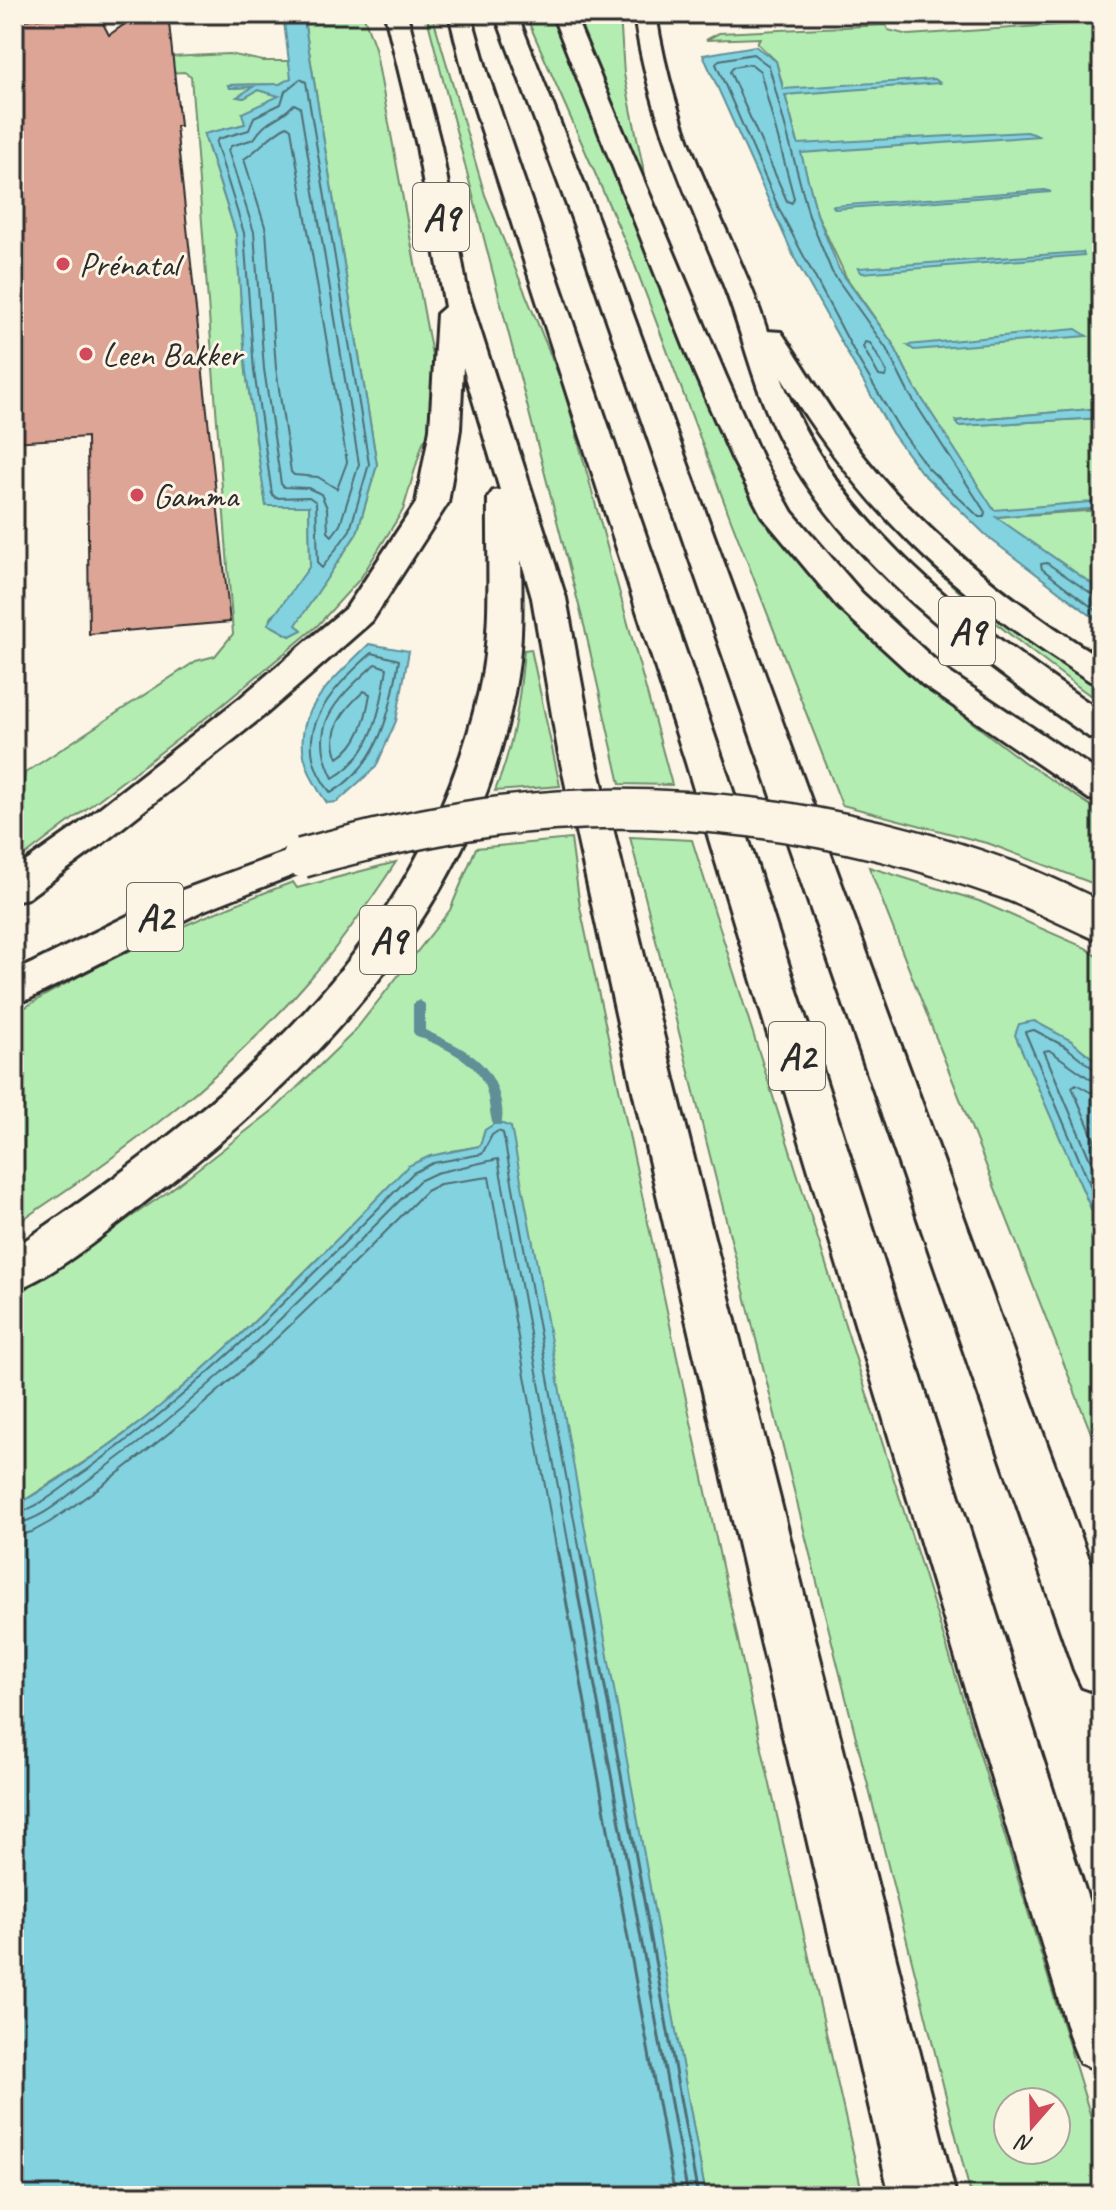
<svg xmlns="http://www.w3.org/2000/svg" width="1116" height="2210" font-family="Caveat,sans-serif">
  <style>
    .green { fill: #b4edb1; stroke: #708c6e; stroke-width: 2; fill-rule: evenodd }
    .water { fill: #83d2e0; stroke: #608f98; stroke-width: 2 }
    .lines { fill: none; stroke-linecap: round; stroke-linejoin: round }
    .shore-far1 { stroke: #4e6e73; stroke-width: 2 }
    .shore { stroke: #4e6e73; stroke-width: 3 }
    .stream { fill: #608f98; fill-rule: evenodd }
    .building { fill: #dda596; stroke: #2b2b2b; stroke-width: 2 }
    .motorway-casing { stroke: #2b2b2b; stroke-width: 6 }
    .motorway { fill: #fcf5e5; fill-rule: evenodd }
    .motorway-bridge-casing { stroke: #2b2b2b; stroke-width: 43; stroke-linecap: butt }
    .motorway-bridge { stroke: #fcf5e5; stroke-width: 38 }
    .poi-dot { fill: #d1495b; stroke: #fcf5e5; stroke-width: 3 }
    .labels { text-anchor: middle; stroke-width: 6; stroke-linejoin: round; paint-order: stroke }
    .far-poi-label { font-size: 34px; fill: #2b2b2b; stroke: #fcf5e5; text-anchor: start }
    .shield { fill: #fcf5e5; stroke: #6a6863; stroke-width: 2 }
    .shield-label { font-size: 38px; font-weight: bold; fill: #2b2b2b }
  </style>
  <rect width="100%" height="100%" fill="#fcf5e5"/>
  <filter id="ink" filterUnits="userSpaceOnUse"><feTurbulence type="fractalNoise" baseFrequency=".0125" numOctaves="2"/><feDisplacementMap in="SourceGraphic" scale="16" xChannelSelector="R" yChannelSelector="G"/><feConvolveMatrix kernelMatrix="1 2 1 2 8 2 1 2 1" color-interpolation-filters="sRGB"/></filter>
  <g filter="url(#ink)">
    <path class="green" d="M 303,14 L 363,14 L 375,48 L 437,382 L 434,430 L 423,442 L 403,510 L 360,579 L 317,626 L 220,707 L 14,864 L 14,798 L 22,792 L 25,773 L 196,661 L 215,656 L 233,634 L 191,76 L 184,72 L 14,83 L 14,65 L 229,54 L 263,61 L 289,61 L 292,78 L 280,84 L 228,85 L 229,88 L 254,87 L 238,97 L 244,98 L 258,90 L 280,96 L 245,124 L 204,135 L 236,234 L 246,372 L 266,505 L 309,505 L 310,566 L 280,610 L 270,618 L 269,624 L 290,636 L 301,629 L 295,625 L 357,533 L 377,465 Z
      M 426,14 L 432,14 L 485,195 L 563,385 L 672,785 L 620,784 L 585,629 Z
      M 525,14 L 620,14 L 624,74 L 643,167 L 648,253 L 761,514 L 868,631 L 944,701 L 1024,762 L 1102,813 L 1102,887 L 990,844 L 842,805 L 731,520 L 631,255 Z
      M 679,14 L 838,14 L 680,20 Z
      M 1102,22 L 1102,408 L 956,421 L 958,426 L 1102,418 L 1102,501 L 994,511 L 915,388 L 893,344 L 846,277 L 817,214 L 776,61 L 757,43 L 760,38 L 706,40 L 719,33 L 886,25 L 888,30 L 908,35 Z
      M 1102,510 L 1102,591 L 995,517 Z
      M 888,515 L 1102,684 L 1102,704 C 1023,647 949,589 883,517 Z
      M 531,649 L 560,786 L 495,791 C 514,745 520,699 524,650 Z
      M 630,837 L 692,840 L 949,1654 L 1102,2153 L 1102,2196 L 971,2196 ZM 1008,2102 L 1056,2102 L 1056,2150 L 1008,2150 Z
      M 571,839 L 580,907 L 750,1696 L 863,2196 L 706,2196 L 510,1127 L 485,1130 L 480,1146 L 452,1151 L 351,1226 L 227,1348 L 158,1409 L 104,1449 L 14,1507 L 14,1297 L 169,1191 L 276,1108 L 353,1033 L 450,910 L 476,848 Z
      M 396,862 C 369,903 341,943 309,980 C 226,1077 120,1156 14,1225 L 14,1014 C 102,959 196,918 293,882 L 297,888 Z
      M 869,867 L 979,901 L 1086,948 L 1102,960 L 1102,1066 L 1070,1040 L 1016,1035 L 1102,1234 L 1102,1461 Z"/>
    <path class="water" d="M 283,14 L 303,14 L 377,465 L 357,533 L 296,625 L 302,630 L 290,636 L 268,624 L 310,566 L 309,506 L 266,506 L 246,372 L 236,234 L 204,134 L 245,124 L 242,113 L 279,96 L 258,90 L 244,98 L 237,97 L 253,87 L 229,88 L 228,85 L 280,84 L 291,78 Z
      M 755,46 L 776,61 L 783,89 L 935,79 L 940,83 L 785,95 L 798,144 L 1027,132 L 1040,136 L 801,153 L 817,214 L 839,269 L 893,344 L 915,388 L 994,510 L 1102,501 L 1102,508 L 996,517 L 1102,591 L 1102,624 L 989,538 L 921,472 L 892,433 L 795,259 L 703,55 Z
      M 1045,190 L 1051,192 L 835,209 L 833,206 Z
      M 1083,252 L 1084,255 L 862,273 L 858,268 Z
      M 1076,329 L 1087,336 L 914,350 L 907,345 Z
      M 1102,408 L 1102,418 L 958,426 L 956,421 Z
      M 369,644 L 409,651 L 396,721 L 376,767 L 337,802 L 327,803 C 274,729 316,696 369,644 Z
      M 1034,1021 L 1070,1040 L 1102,1066 L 1102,1234 L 1015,1035 L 1019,1024 Z
      M 497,1122 L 511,1127 L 536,1259 L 706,2196 L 14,2196 L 14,1507 C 64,1477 114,1445 159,1407 C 248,1333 328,1249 408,1166 L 430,1156 L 480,1146 L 485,1130 Z"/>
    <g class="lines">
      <path class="shore-far1" d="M 753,54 L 769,66 L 809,216 L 832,272 L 886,348 L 908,392 L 985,512 L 984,517 L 979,517 L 927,467 L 899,428 L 858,359 L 779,209 L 716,64 L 719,60 Z
        M 751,64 L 760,71 L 794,198 L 792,203 L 787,201 L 730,72 L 733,67 Z
        M 300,79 L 306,82 L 369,464 L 350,530 L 322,568 L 318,564 L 316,502 L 309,497 L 276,498 L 272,494 L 254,371 L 244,233 L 216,143 L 218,139 L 249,130 L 254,117 L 281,104 L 285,91 Z
        M 294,104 L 300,107 L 359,464 L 340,525 L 332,536 L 328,532 L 327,508 L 321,494 L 308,488 L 284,487 L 281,484 L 264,369 L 254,232 L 228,150 L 231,146 L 254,139 C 267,118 279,121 294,104 Z
        M 287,126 L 291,129 L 347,462 L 337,489 L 318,477 L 294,475 L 291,472 L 276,368 L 266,230 L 244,159 C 260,149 270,134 287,126 Z
        M 865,342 L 870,343 L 887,372 L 885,377 L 879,376 L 863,347 Z
        M 1102,597 L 1095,596 L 1047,563 L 1041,564 L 1042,569 L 1102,615
        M 372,653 L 399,660 C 390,713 380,764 331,793 C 285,737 330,690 372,653 Z
        M 375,664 L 387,668 C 380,711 373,755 333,778 C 306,725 337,699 375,664 Z
        M 364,691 L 370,694 C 366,718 360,744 338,758 C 326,730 344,709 364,691 Z
        M 1102,1071 L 1095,1070 L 1066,1047 L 1034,1030 L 1025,1032 L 1102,1213
        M 1102,1081 L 1090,1079 L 1049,1050 L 1044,1051 L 1102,1188
        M 1102,1093 L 1090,1092 L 1076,1084 L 1072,1087 L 1102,1158
        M 14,1514 C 41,1508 64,1485 87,1470 C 207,1384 310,1278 413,1173 L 433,1163 L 482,1154 L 492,1135 L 498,1131 L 503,1133 L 580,1552
        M 14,1524 C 42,1520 65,1497 87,1481 C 210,1395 314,1287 419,1181 L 436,1173 L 498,1159 L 570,1552
        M 14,1536 L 32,1532 L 50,1522 C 190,1428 308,1311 426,1191 L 440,1184 L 489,1177 L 557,1552"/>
      <path class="shore" d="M 557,1550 L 675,2196
        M 570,1550 L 688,2196
        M 580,1550 L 698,2196"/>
      <path class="stream" d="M 419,1000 L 425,1004 L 425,1030 C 456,1045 489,1057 499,1094 C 502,1104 504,1115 501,1125 L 493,1125 C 489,1113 490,1100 485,1087 C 475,1058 440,1047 415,1035 L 413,1032 L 413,1004 Z"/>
    </g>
    <path class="building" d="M 75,14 L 98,14 L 109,35 L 139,14 L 168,14 L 180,126 L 176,126 L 230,622 L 89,634 L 87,437 L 14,442 L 14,21 Z"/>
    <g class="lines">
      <g class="motorway-casing">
        <path id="motorway" d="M 385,14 L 407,14 L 441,146 L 467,289 L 566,598 L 594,750 L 676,1087 L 956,2196 L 890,2196 L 632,1087 L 558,750 L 532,598 L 521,560 C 522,603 523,646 515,688 C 478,901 320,1069 154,1195 C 118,1223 55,1277 14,1290 L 14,1248 C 225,1104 419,953 479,691 C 493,629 487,562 488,498 L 493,491 L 500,490 L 463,367 L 460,429 L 448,503 L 372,621 L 266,714 L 103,843 L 28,898 L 14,901 L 14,870 L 75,827 L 240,698 L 347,607 L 416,503 L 430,429 L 437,314 L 445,307 L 417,146 Z
          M 449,14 L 471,14 L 488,75 L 724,763 L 1102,1943 L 1102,2072 L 1080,2063 L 1071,2041 L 686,763 L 464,75 Z
          M 495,14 L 517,14 L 598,219 L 1102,1594 L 1102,1694 L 1082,1687 L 1074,1670 L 572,219 Z
          M 552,14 L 574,14 L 725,374 L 762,458 L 792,512 L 862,593 L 947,671 L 1102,774 L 1102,802 L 1089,799 L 923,685 L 838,607 L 762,516 L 732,458 L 695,374 Z
          M 634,14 L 656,14 C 665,73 682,129 706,184 C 726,233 751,280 767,331 L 781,332 C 809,372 832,415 862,454 C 928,537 1013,603 1102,659 L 1102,685 L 1090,681 C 955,596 864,514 781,377 C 836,526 976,626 1102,712 L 1102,740 L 1089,737 C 975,657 848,568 781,442 C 753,389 743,332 721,278 C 684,190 647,108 634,14 Z
          M 302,846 L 316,850 L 321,858 L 316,866 L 202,911 L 29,999 L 14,1003 L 14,972 L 174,893 Z"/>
      </g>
      <use href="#motorway" class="motorway"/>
      <g class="motorway-bridge-casing">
        <path id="motorway-bridge" d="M 302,858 C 363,841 423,827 485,818 C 660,793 843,820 1008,880 C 1040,892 1071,908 1102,922"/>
      </g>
      <use href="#motorway-bridge" class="motorway-bridge"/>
    </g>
  </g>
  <g class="poi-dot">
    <circle cx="63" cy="264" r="8"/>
    <circle cx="86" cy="354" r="8"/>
    <circle cx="137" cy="495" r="8"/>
  </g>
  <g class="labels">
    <g class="far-poi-label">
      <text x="79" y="276">Prénatal</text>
      <text x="102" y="366">Leen Bakker</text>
      <text x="153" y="507">Gamma</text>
    </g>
    <g class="shield">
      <rect x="413" y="183" width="56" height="68" rx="6"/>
      <rect x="939" y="597" width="56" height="68" rx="6"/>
      <rect x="127" y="883" width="56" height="68" rx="6"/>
      <rect x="360" y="906" width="56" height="68" rx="6"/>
      <rect x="769" y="1022" width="56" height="68" rx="6"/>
    </g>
    <g class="shield-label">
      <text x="441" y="230">A9</text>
      <text x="967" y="644">A9</text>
      <text x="155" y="930">A2</text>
      <text x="388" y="953">A9</text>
      <text x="797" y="1069">A2</text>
    </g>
  </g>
  <rect width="1116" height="2210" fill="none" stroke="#fcf5e5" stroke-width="48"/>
  <rect x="24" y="24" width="1068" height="2162" fill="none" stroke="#2b2b2b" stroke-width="3" filter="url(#ink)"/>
  <g transform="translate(1032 2126) rotate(200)"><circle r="38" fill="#fcf5e5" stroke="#a8a49b" stroke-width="2"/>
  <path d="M0-6L14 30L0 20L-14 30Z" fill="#d1495b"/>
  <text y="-12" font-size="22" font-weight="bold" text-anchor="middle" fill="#2b2b2b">N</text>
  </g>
</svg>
